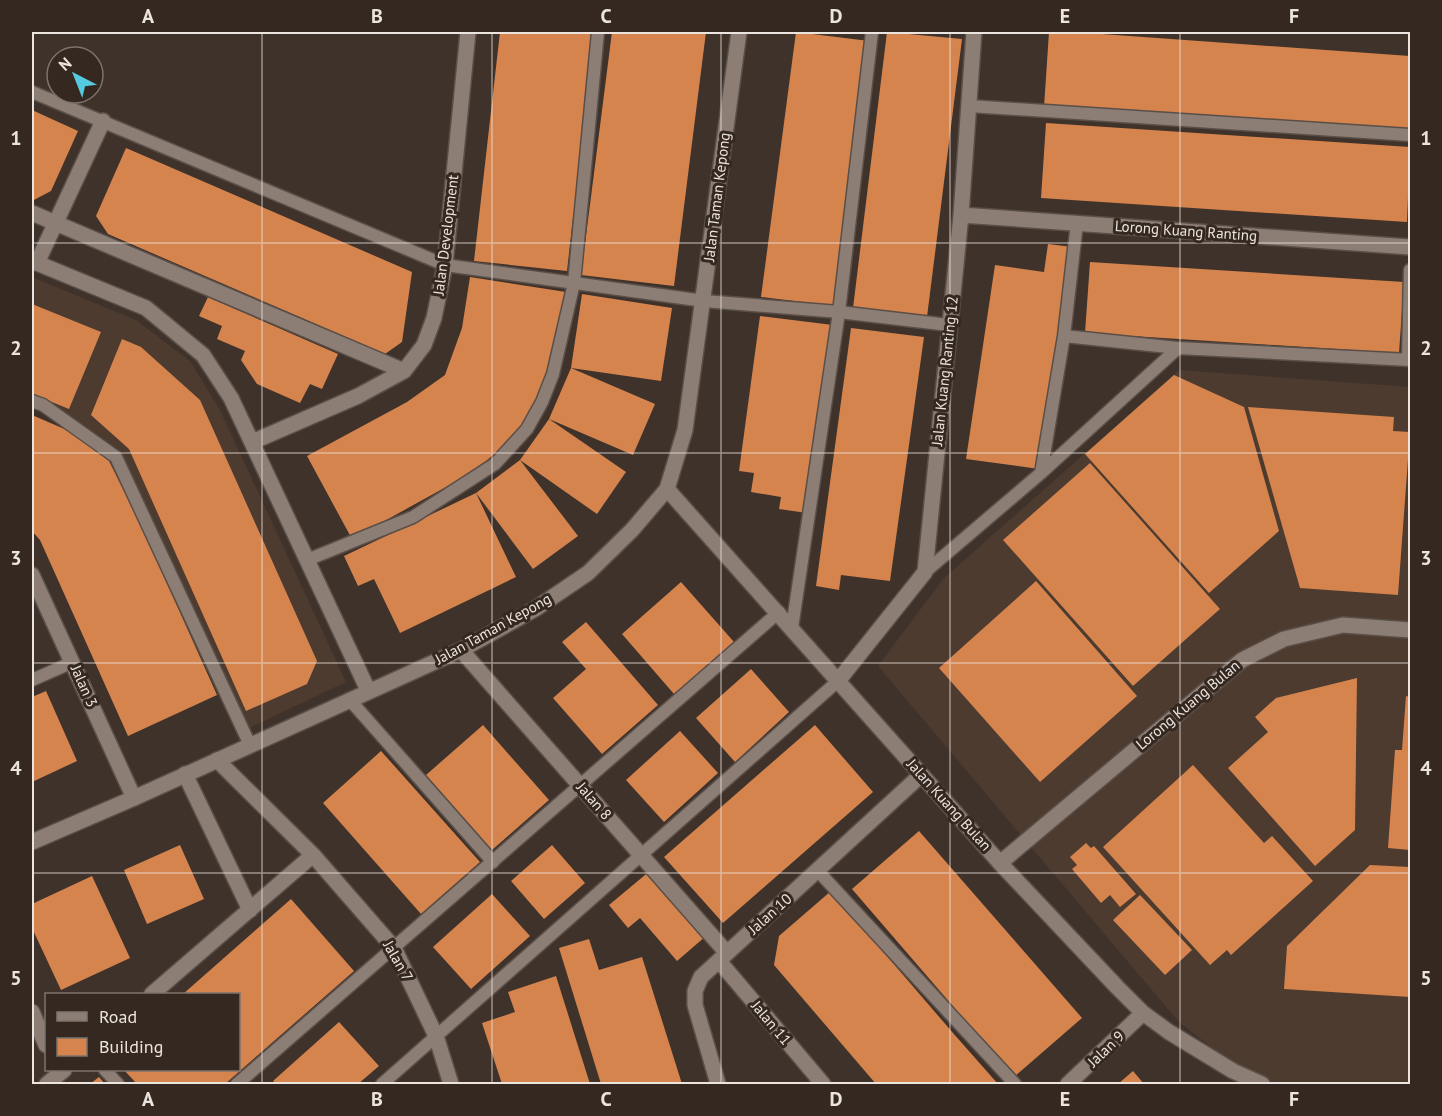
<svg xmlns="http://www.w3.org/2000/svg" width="1442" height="1116" font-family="'PT Sans',sans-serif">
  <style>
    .built { fill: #4d3b30 }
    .building { fill: #d6844e }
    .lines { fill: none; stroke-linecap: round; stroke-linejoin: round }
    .lane-casing { stroke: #594f48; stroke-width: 15 }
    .street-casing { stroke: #594f48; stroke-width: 18 }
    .secondary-casing { stroke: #594f48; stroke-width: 18 }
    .lane { stroke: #8c7d75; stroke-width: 12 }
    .street { stroke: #8c7d75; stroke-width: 15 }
    .secondary { stroke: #8c7d75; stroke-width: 15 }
    .grid { fill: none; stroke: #ece4df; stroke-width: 1.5; stroke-opacity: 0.55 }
    .labels { text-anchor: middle; stroke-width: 6; stroke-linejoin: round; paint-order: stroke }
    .street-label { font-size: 15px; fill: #ece4df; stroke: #342821 }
    .neatline { fill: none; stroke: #ece4df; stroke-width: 2 }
    .grid-label { font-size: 20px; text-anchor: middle; font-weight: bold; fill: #ece4df }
  </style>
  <rect width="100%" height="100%" fill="#3e322b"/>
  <path class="built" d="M 32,277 L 136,320 L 190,361 L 220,410 L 346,682 L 249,728 L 121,455 L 32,395 Z
    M 1179,370 L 1410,387 L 1410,1084 L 1257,1084 L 1178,1021 L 878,666 L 944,578 Z"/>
  <path class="building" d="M 500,32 L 594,32 L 567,271 L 474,261 Z
    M 612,32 L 706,32 L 674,286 L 581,275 Z
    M 796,32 L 869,41 L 835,306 L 761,297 Z
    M 887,32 L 962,39 L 927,317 L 853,308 Z
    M 1049,32 L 1074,32 L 1410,56 L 1410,134 L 1044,107 Z
    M 32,110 L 78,131 L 51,191 L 32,201 Z
    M 1046,123 L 1410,147 L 1407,222 L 1041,198 Z
    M 126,148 L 412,272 L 402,342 L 385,354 L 108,234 L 96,216 Z
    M 1048,244 L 1072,247 L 1039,469 L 966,459 L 995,265 L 1044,272 Z
    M 1090,262 L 1404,282 L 1399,353 L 1085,333 Z
    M 470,277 L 566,292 L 557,343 L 541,391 L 520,432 L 486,461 L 455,482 L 352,539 L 307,456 L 407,402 L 445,375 L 462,328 Z
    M 582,294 L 672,308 L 661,381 L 571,368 Z
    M 208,297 L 338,354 L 322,389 L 310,384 L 300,403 L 257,384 L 241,360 L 245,351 L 217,339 L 222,326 L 199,316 Z
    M 32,304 L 101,332 L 69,409 L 32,394 Z
    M 760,316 L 833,325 L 807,513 L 779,509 L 781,497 L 751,492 L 754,473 L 739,471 Z
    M 851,328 L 924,337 L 890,581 L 841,575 L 839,590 L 816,586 Z
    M 122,339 L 141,347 L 200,400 L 317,661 L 307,684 L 246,711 L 129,449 L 91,415 Z
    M 571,368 L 655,404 L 633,455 L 549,419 L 626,472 L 597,514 L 520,460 L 549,419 Z
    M 1174,375 L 1244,407 L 1279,531 L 1209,593 L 1085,454 Z
    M 1248,407 L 1394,417 L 1393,431 L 1410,432 L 1398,595 L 1300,588 Z
    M 32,415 L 76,434 L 109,461 L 139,521 L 217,695 L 128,736 L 40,540 L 32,531 Z
    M 520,460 L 578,536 L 533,569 L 476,493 L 516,577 L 400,633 L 374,579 L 358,586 L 344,556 L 476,493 Z
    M 1090,463 L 1220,609 L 1133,686 L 1003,540 Z
    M 1036,581 L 1137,696 L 1040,782 L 939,668 Z
    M 681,582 L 734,642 L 674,694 L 622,634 Z
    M 586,622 L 658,705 L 602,754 L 553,698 L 586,669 L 562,642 Z
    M 751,669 L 789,712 L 735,762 L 696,718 Z
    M 1357,678 L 1355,830 L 1315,866 L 1228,768 L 1268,732 L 1255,717 L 1276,698 Z
    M 46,691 L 77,761 L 32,782 L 32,697 Z
    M 1406,696 L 1410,697 L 1410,850 L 1388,848 L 1395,750 L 1402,750 Z
    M 483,725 L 549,800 L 492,850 L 426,775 Z
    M 815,725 L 873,792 L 723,923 L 664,857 Z
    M 680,731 L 718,773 L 664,822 L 626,780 Z
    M 381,751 L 480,862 L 421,914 L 323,803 Z
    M 1193,765 L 1264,843 L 1272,836 L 1313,881 L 1231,955 L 1227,950 L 1210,965 L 1103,847 Z
    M 919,831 L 1082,1018 L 1014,1077 L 852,889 Z
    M 1086,843 L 1091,848 L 1094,846 L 1136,894 L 1120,907 L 1110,895 L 1101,903 L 1072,869 L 1077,865 L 1070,857 Z
    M 180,845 L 204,899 L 147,924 L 124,870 Z
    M 552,845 L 585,883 L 544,919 L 511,881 Z
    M 1370,865 L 1410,867 L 1410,997 L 1284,989 L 1287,946 Z
    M 651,870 L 706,936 L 677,961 L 640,918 L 628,928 L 609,905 Z
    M 92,876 L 130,958 L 61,990 L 32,928 L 32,904 Z
    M 831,891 L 953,1033 L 998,1084 L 876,1084 L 774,965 L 779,936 Z
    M 492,894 L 530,936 L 471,989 L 433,947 Z
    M 1140,895 L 1192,950 L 1165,975 L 1113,920 Z
    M 291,899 L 354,971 L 225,1084 L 137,1084 L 124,1070 L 238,1070 L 238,994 L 183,994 Z
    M 589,939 L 599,970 L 642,957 L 682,1084 L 601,1084 L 559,948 Z
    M 556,976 L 590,1084 L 502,1084 L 482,1023 L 515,1012 L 508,992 Z
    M 339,1022 L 379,1066 L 358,1084 L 277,1084 L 273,1081 Z
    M 1133,1071 L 1144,1084 L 1118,1084 Z
    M 99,1077 L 105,1084 L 90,1084 Z"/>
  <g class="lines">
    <g class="lane-casing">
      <path id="lane" d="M 32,92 L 445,265 L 704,301 L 839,312 L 949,325
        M 969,106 L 1410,135
        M 1064,336 L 1077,223
        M 1408,360 L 1410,270
        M 32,401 L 43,405 L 116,457 L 250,745
        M 1041,473 L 1178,348
        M 307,560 L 413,517 L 495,464 L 527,429 L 542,402 L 553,374 L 574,283 L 598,32
        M 925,572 L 1041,473 L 1064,336 L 1178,348 L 1410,360
        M 792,628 L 839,312 L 872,32
        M 32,680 L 73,662
        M 349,699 L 493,862
        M 818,871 L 1015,1084
        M 105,1070 L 118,1084
        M 237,1084 L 779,612
        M 382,1084 L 838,681"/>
    </g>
    <g class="street-casing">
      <path id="street" d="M 32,213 L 404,371
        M 961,215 L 1410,247
        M 37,263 L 103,121
        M 252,442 L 358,396 L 404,371 L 424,345 L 434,318 L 445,265 L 468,32
        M 667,489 L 1000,863 L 1117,987 L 1143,1013 L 1169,1032 L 1233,1071 L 1262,1084
        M 32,575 L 134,798
        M 461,650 L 727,953
        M 838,681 L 925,572 L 961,215 L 974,32
        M 217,760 L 313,855 L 394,948 L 436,1036 L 451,1084
        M 185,774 L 250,910
        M 1000,863 L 1242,660 L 1284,639 L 1343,625 L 1410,630
        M 719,961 L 823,1084
        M 152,994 L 313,855
        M 32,1012 L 46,1045
        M 47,1084 L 64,1070
        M 718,1084 L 695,1005 L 695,991 L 701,977 L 921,775
        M 1068,1084 L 1143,1013"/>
    </g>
    <g class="secondary-casing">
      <path id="secondary" d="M 32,261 L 146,308 L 203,355 L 231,398 L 368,690
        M 32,842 L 134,798 L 461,650 L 535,609 L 588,573 L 632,530 L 667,489 L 685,430 L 739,32"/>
    </g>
    <use href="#lane" class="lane"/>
    <use href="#street" class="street"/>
    <use href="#secondary" class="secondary"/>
  </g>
  <path class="grid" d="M 262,32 L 262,1084M 492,32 L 492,1084M 721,32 L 721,1084M 950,32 L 950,1084M 1180,32 L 1180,1084M 32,243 L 1410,243M 32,453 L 1410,453M 32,663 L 1410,663M 32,873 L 1410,873"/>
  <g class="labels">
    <g class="street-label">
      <text transform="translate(717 197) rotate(-83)" y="5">Jalan Taman Kepong</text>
      <text transform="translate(1186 231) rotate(4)" y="5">Lorong Kuang Ranting</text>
      <text transform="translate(446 235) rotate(-83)" y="5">Jalan Development</text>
      <text transform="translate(945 371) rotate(-84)" y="5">Jalan Kuang Ranting 12</text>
      <text transform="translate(493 629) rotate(-29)" y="5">Jalan Taman Kepong</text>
      <text transform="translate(84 686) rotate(66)" y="5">Jalan 3</text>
      <text transform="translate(1188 705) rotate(-40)" y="5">Lorong Kuang Bulan</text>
      <text transform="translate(594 801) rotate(49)" y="5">Jalan 8</text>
      <text transform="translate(949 805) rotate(48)" y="5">Jalan Kuang Bulan</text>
      <text transform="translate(770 914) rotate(-42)" y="5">Jalan 10</text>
      <text transform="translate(398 961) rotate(60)" y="5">Jalan 7</text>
      <text transform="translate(771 1023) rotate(50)" y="5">Jalan 11</text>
      <text transform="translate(1106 1049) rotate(-44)" y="5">Jalan 9</text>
    </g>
  </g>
  <rect width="1442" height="1116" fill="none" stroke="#342821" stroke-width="66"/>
  <rect x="45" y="993" width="195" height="78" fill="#342821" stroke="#7e736d" stroke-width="1.5"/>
  <rect x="57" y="1012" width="30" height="9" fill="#8c7d75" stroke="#7e736d" stroke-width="1.5"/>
  <text x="99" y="1023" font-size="18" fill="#ece4df">Road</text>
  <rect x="57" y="1038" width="30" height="18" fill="#d6844e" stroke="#7e736d" stroke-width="1.5"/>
  <text x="99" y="1053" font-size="18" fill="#ece4df">Building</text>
  <g transform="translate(75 75) rotate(318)"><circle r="28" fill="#342821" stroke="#7e736d" stroke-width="1.5"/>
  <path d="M0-4.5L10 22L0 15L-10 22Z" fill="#55cadf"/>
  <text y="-9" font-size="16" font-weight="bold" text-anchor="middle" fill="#ece4df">N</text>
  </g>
  <rect x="33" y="33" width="1376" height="1050" class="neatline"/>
  <g class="grid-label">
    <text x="148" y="23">A</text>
    <text x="377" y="23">B</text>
    <text x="606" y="23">C</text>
    <text x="836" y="23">D</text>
    <text x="1065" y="23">E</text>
    <text x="1294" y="23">F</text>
    <text x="16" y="145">1</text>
    <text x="1426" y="145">1</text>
    <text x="16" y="355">2</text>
    <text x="1426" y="355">2</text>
    <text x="16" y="565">3</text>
    <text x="1426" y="565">3</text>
    <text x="16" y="775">4</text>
    <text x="1426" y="775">4</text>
    <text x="16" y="985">5</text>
    <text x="1426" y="985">5</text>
    <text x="148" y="1106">A</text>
    <text x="377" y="1106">B</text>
    <text x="606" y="1106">C</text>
    <text x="836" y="1106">D</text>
    <text x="1065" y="1106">E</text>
    <text x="1294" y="1106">F</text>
  </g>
</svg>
